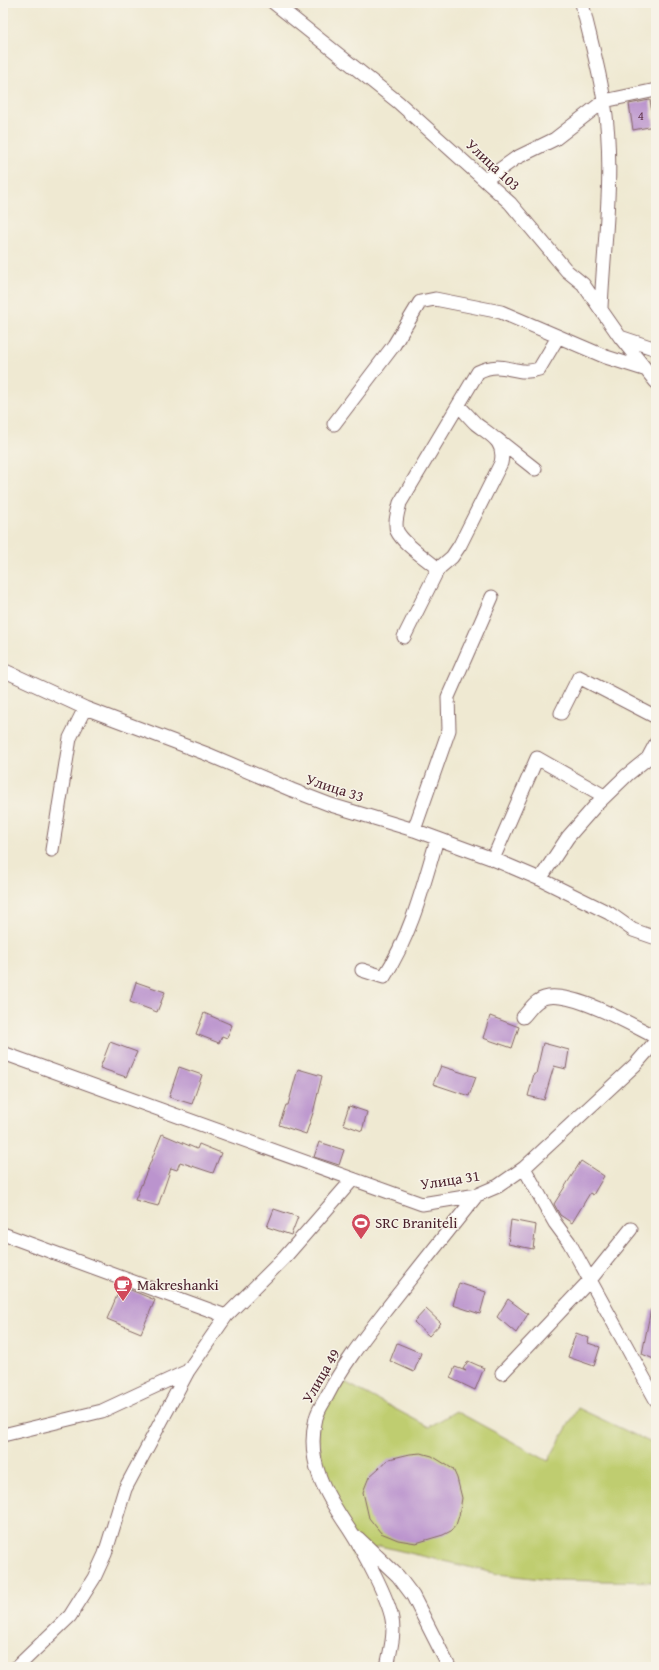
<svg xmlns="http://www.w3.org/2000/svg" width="659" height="1670" font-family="'Gentium Book Plus',serif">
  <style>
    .green { fill: #bfcd70; stroke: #84764e }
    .building { fill: #bb94ce }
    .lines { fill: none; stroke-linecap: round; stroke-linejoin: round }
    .minor-casing { stroke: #846665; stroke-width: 15 }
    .minor { stroke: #fff; stroke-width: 13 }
    .labels { text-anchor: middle; stroke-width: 3; stroke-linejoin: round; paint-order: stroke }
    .number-label { font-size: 13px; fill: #663c54 }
    .street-label { font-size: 15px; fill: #4a1f2b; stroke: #f7f3e8 }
    .poi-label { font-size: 15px; fill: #4a1f2b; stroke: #f7f3e8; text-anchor: start }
  </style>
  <rect width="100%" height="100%" fill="#f7f3e8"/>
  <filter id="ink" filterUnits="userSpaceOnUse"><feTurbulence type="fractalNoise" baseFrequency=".025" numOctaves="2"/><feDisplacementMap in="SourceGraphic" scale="8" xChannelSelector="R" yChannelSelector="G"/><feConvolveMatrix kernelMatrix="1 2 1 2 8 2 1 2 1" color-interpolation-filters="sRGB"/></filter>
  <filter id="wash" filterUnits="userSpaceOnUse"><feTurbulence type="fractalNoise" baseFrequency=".012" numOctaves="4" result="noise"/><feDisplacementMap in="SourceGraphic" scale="16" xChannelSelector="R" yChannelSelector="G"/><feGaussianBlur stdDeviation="0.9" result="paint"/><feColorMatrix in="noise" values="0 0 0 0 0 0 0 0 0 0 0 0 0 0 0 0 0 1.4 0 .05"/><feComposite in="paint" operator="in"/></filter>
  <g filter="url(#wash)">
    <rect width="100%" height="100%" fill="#efe9d2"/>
    <path class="green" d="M 339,1379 L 429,1427 L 456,1411 L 548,1461 L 578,1408 L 656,1445 L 656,1582 L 549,1580 L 498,1574 L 380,1546 L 353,1556 L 324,1490 L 316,1417 Z"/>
    <g id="blocks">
      <path class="building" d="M 650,100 L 654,126 L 633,130 L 629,104 Z
        M 136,982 L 165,992 L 157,1012 L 130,1002 Z
        M 204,1013 L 232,1025 L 227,1038 L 222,1036 L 219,1043 L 196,1034 Z
        M 490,1016 L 519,1027 L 512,1048 L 483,1038 Z
        M 110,1042 L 137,1052 L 126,1077 L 100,1068 Z
        M 543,1043 L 569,1050 L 566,1069 L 554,1066 L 544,1100 L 528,1096 L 534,1074 L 536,1074 Z
        M 441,1066 L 476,1077 L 469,1096 L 433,1084 Z
        M 179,1067 L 202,1075 L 192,1104 L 169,1097 Z
        M 298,1069 L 322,1076 L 313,1113 L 306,1134 L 279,1125 L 286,1105 L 288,1105 Z
        M 349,1106 L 367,1112 L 362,1131 L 343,1124 Z
        M 162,1134 L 197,1149 L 199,1144 L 221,1153 L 213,1173 L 180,1162 L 177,1170 L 171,1168 L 158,1206 L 135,1200 Z
        M 319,1142 L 344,1150 L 339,1165 L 314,1157 Z
        M 581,1161 L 604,1176 L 593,1195 L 590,1193 L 572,1223 L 560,1215 L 554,1204 Z
        M 274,1209 L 298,1217 L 291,1235 L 267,1227 Z
        M 511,1220 L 536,1225 L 533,1249 L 508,1244 Z
        M 459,1283 L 486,1292 L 480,1314 L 453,1305 Z
        M 121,1286 L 155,1300 L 141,1333 L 107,1319 Z
        M 508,1299 L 528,1314 L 516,1333 L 497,1317 Z
        M 426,1309 L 441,1323 L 429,1336 L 414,1322 Z
        M 651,1309 L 656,1310 L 656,1360 L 642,1354 Z
        M 576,1333 L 589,1338 L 588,1343 L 600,1347 L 594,1366 L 568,1357 Z
        M 397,1343 L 421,1353 L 414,1372 L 390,1361 Z
        M 468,1361 L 484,1368 L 475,1390 L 450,1378 L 455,1367 L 466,1371 L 463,1369 Z
        M 421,1453 L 432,1456 L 453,1469 L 457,1478 L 462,1498 L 459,1516 L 456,1525 L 451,1531 L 443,1535 L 416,1543 L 398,1540 L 381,1533 L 369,1518 L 363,1492 L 369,1477 L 389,1459 L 410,1454 Z"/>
    </g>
  </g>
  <g filter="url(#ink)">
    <use href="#blocks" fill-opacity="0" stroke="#846665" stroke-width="1"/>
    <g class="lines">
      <g class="minor-casing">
        <path id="minor" d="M 274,3 L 398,102 L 510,203 L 567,271 L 583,284 L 620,337 L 656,382
          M 582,3 C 589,35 599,68 604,101 C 615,168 604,241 601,308
          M 485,180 L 516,158 L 555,139 L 604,101 L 656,90
          M 620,337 L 656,349
          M 334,424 L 394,345 L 420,302 L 435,299 L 501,312 L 606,357 L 644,369
          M 497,439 L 535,469
          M 438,569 C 427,559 403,544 397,531 C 394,522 398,512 400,503 L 478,372 C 504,359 515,377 539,369 L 558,337
          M 404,637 L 438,569 L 452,557 L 460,545 L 501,463 C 506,441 490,435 476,424 C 470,418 465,412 459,406
          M 3,670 L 85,708 L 207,754 L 292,790 L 331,805 L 414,830 L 493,859 L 540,879 L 609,913 L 633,930 L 656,938
          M 561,713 L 579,677 L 656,717
          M 414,830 L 449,730 L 448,697 L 492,597
          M 52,850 L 70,738 L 85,708
          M 493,859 L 537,758 L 604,796
          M 540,879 L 568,837 L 596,805 L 627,775 L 648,758 L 656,743
          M 362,970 L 384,977 C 411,935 423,887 437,839
          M 523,1017 C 528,1012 532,1005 538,1001 C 561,983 633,1026 656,1037
          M 3,1053 L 422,1204 L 477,1195 L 498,1186 L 524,1168 L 635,1065 L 656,1041
          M 524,1168 L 555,1223 L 569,1242 L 656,1400
          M 3,1234 L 226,1316
          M 502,1373 L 590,1280 L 631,1229
          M 3,1435 L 102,1411 L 188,1371
          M 358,1538 L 398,1576 L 413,1596 L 449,1667
          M 17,1667 L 70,1616 L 94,1578 L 105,1554 L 125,1489 L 188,1371 L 226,1316 L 285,1257 L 353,1179
          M 387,1667 C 390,1651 395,1635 392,1619 C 388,1597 362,1549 349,1529 C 326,1495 305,1461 316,1418 C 318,1410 323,1403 327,1396 C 342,1367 361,1342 381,1316 C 413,1275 445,1235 477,1195"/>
      </g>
      <use href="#minor" class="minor"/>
    </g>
  </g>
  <defs>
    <g id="stadium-pin" transform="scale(1)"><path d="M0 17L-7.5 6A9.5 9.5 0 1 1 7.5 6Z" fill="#d1495b" stroke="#f7f3e8"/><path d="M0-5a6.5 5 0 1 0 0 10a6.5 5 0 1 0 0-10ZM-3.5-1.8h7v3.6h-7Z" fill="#fff"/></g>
    <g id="cafe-pin" transform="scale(1)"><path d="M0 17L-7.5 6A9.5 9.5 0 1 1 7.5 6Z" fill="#d1495b" stroke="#f7f3e8"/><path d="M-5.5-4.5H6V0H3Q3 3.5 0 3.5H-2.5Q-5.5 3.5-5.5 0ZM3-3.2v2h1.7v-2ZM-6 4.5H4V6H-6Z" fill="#fff"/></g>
  </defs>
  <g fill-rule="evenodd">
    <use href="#stadium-pin" x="361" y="1223"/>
    <use href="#cafe-pin" x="123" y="1285"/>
  </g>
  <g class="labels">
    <g class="number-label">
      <text x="641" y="120">4</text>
    </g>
    <g class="street-label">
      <text transform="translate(493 165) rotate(43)" y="5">Улица 103</text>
      <text transform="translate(335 788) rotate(18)" y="5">Улица 33</text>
      <text transform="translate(450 1180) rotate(-9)" y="5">Улица 31</text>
      <text transform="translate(321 1376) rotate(-60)" y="5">Улица 49</text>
    </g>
    <g class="poi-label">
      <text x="375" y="1228">SRC Braniteli</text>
      <text x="137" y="1290">Makreshanki</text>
    </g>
  </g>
  <rect width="659" height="1670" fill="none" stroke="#f7f3e8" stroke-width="16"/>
</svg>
